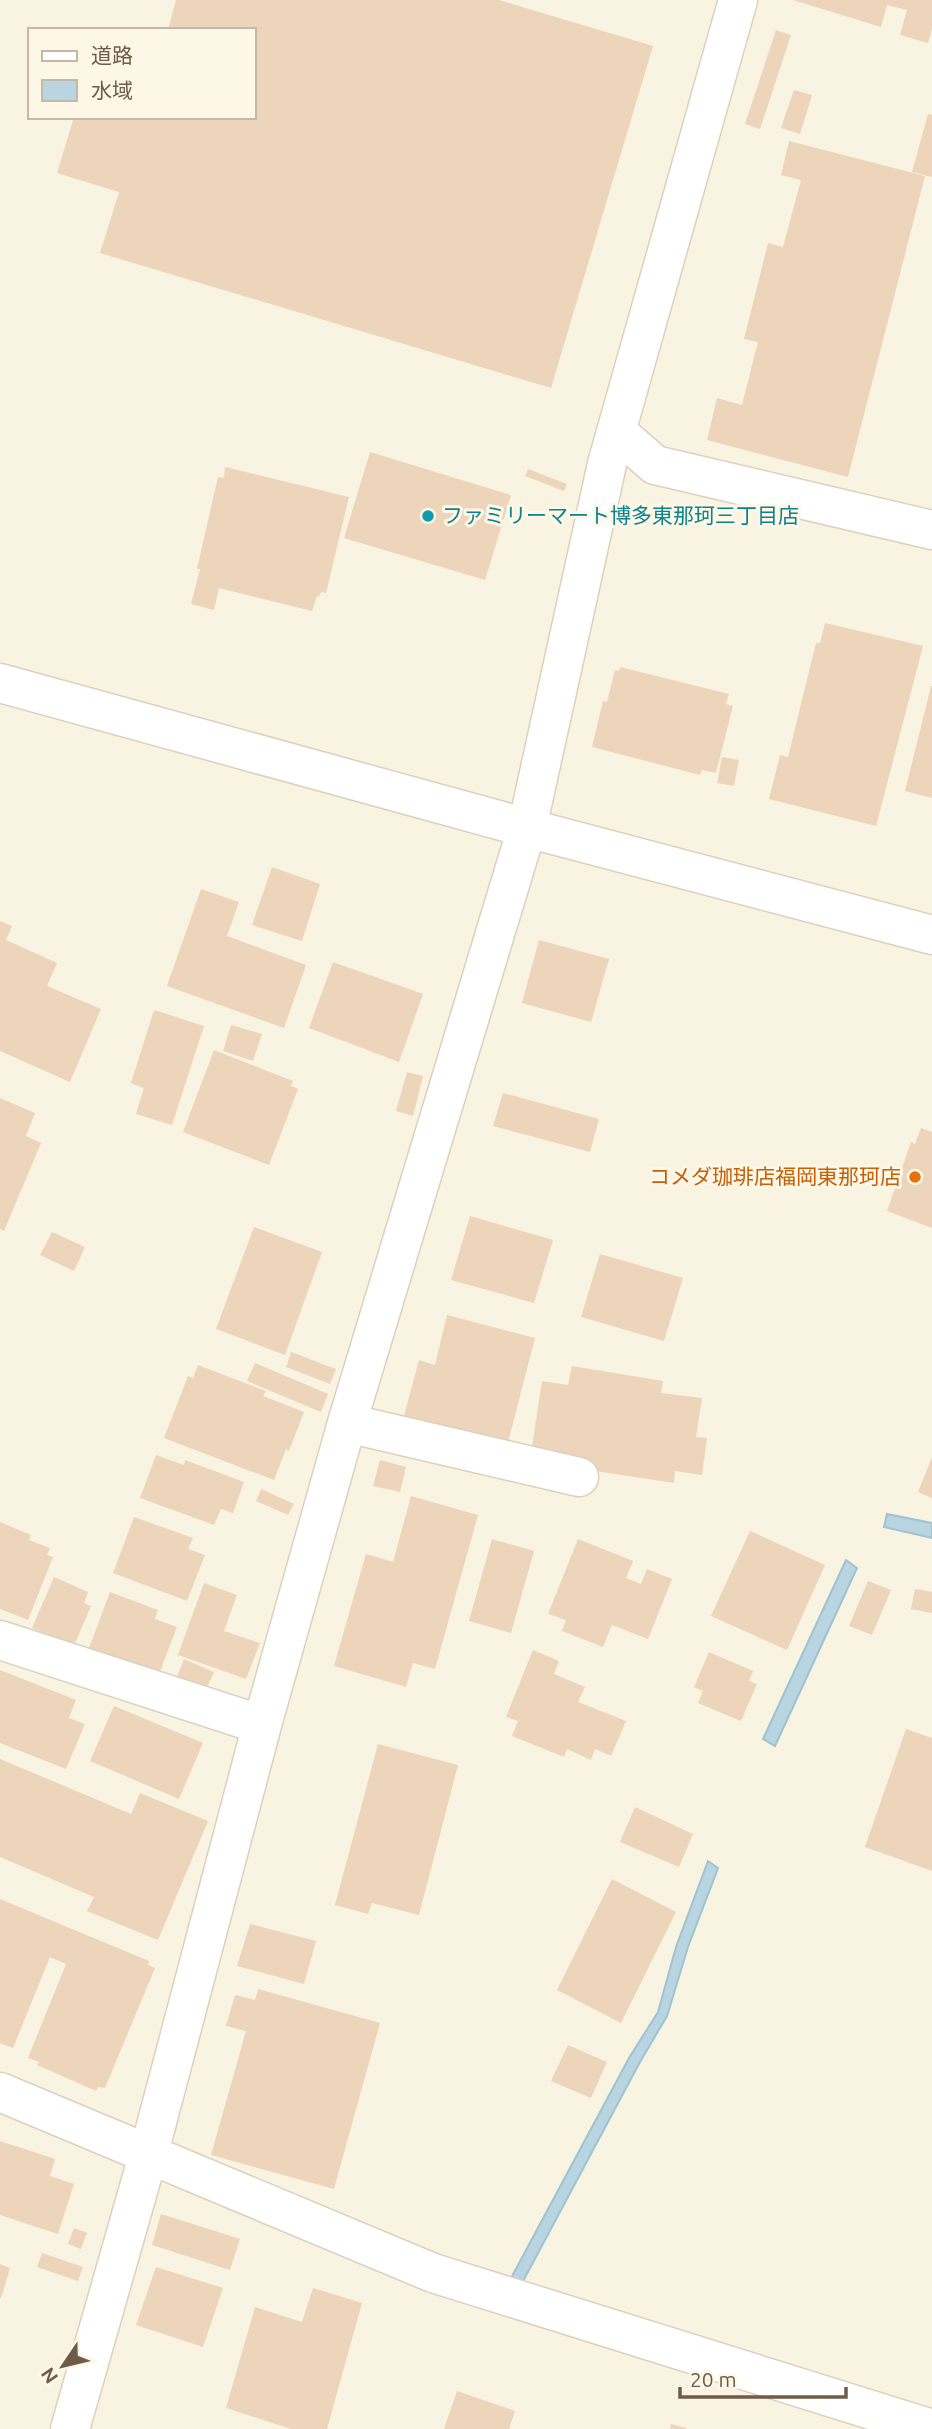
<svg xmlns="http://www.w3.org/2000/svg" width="932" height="2429" font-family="Ubuntu,'Noto Sans JP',sans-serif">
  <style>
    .water { fill: #b8d5e1; stroke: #9fc3d1; stroke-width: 2 }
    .building { fill: #ecd5bb }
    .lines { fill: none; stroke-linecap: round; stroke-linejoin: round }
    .minor-casing { stroke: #ddd0be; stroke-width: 41 }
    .tertiary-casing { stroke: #ddd0be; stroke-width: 41 }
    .minor { stroke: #fff; stroke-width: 38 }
    .tertiary { stroke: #fff; stroke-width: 38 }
    .culture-dot { fill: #0f9aa8; stroke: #fdf7e7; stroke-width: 2.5 }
    .food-dot { fill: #e8710a; stroke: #fdf7e7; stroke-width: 2.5 }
    .labels { text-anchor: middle; stroke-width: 6; stroke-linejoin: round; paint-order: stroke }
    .culture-label { font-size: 21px; fill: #0d838f; stroke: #fdf7e7; text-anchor: start }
    .food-label { font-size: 21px; fill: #c56008; stroke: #fdf7e7; text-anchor: end }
  </style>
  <rect width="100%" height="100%" fill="#f9f3e1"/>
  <path class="water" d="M 887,1514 L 932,1523 L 932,1538 L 884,1527 Z
    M 846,1560 L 857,1568 L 775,1746 L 763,1739 Z
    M 708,1861 L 718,1868 L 688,1947 L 667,2016 L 640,2062 L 521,2285 L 510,2280 L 629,2058 L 658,2012 L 676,1947 Z"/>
  <path class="building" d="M 176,0 L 499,0 L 653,46 L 551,388 L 100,253 L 119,192 L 57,173 L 74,117 L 254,117 L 254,30 L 168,30 Z
    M 793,0 L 932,0 L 932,29 L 928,43 L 900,35 L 907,10 L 887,5 L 881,27 Z
    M 776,30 L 791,35 L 760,129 L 745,124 Z
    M 794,90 L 812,95 L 800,134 L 781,128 Z
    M 928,114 L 932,115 L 932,177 L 912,172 Z
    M 789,141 L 925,176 L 848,477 L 707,440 L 717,398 L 742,405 L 758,342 L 744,339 L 768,243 L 783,247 L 801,180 L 781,175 Z
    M 370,452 L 511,495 L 485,580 L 344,538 Z
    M 225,467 L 349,497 L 326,593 L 321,592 L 319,597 L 317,596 L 312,611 L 219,588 L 214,610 L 191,604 L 200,569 L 197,569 L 218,477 L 224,478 Z
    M 528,469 L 567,484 L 564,491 L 525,476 Z
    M 825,623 L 923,646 L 876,826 L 769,799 L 780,755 L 788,757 L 816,643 L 820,643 Z
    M 620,667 L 729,694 L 726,704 L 733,706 L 716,773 L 702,770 L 700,775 L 592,747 L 603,701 L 607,702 L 615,670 L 619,671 Z
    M 931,686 L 932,686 L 932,798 L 905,791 Z
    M 722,757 L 739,760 L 734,786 L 717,783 Z
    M 272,867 L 320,884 L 302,941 L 252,925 Z
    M 201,889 L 239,902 L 227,936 L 306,965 L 284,1028 L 167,986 Z
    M 0,921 L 12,926 L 6,940 L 57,963 L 47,986 L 101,1009 L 70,1082 L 0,1051 Z
    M 539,940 L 609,959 L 591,1022 L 522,1003 Z
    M 333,962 L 423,994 L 399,1062 L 309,1028 Z
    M 154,1010 L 204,1026 L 172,1125 L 136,1114 L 144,1088 L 131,1083 Z
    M 231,1025 L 262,1034 L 253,1061 L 223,1051 Z
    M 214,1050 L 293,1081 L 291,1086 L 298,1089 L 269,1165 L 183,1132 Z
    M 407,1072 L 423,1076 L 413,1116 L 396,1111 Z
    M 503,1093 L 599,1119 L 590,1152 L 493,1126 Z
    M 0,1098 L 35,1113 L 26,1136 L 41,1143 L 4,1231 L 0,1229 Z
    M 921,1128 L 932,1132 L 932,1228 L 887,1211 L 911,1142 L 915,1144 Z
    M 470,1216 L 553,1240 L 534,1303 L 451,1280 Z
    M 254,1227 L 322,1252 L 285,1355 L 216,1329 Z
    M 52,1232 L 85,1247 L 74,1271 L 40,1255 Z
    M 600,1254 L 683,1278 L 664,1341 L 581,1317 Z
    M 447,1315 L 535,1338 L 506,1450 L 402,1423 L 419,1360 L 435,1365 Z
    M 291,1352 L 336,1369 L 330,1384 L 286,1367 Z
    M 255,1363 L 328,1394 L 321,1412 L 247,1381 Z
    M 198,1365 L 266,1391 L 263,1396 L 304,1412 L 289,1451 L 286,1449 L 274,1480 L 164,1438 L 188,1376 L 193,1378 Z
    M 572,1366 L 663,1381 L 661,1393 L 702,1398 L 696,1437 L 707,1438 L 702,1475 L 675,1471 L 674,1483 L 556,1465 L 558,1451 L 532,1447 L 542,1381 L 568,1385 Z
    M 156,1455 L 184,1465 L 185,1460 L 244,1482 L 233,1513 L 221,1509 L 214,1525 L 140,1498 Z
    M 932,1457 L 932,1498 L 918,1492 Z
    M 380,1460 L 406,1467 L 400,1492 L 373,1486 Z
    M 261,1489 L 294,1504 L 288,1515 L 256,1501 Z
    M 411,1496 L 478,1515 L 435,1669 L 413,1663 L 406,1687 L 334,1666 L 366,1554 L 393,1562 Z
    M 134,1517 L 193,1538 L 188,1549 L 205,1555 L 187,1601 L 113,1573 Z
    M 0,1522 L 31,1535 L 29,1540 L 50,1548 L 47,1555 L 53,1557 L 28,1620 L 0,1609 Z
    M 750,1531 L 825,1565 L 787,1650 L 711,1616 Z
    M 492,1539 L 534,1551 L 511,1633 L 469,1621 Z
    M 578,1539 L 633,1561 L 626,1578 L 641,1584 L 647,1569 L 672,1579 L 648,1639 L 612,1625 L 603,1647 L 562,1631 L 566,1620 L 548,1614 Z
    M 54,1577 L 88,1592 L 84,1603 L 91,1606 L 74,1646 L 32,1628 Z
    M 868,1581 L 891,1590 L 872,1635 L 849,1626 Z
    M 204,1583 L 237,1595 L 224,1631 L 260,1643 L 246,1679 L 178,1655 Z
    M 915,1589 L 932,1592 L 932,1613 L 911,1609 Z
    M 110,1592 L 158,1610 L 155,1619 L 177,1627 L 159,1674 L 88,1651 Z
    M 533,1650 L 559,1661 L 554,1674 L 585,1687 L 578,1702 L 626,1721 L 611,1756 L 595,1749 L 591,1760 L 567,1749 L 564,1757 L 512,1736 L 518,1721 L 506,1717 Z
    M 709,1652 L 753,1671 L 749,1681 L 757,1684 L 741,1721 L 698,1703 L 703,1691 L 694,1687 Z
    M 184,1659 L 214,1672 L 203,1696 L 174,1684 Z
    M 0,1670 L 76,1700 L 69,1718 L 85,1724 L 66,1769 L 0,1743 Z
    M 114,1706 L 203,1743 L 179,1799 L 90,1761 Z
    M 906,1729 L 932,1738 L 932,1871 L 865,1847 Z
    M 378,1744 L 458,1765 L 419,1915 L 372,1903 L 368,1914 L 335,1905 Z
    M 0,1759 L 131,1814 L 140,1793 L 208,1821 L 158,1940 L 87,1911 L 94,1897 L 0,1857 Z
    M 635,1807 L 693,1834 L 679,1867 L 620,1842 Z
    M 612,1879 L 676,1912 L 621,2023 L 557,1990 Z
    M 0,1899 L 149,1961 L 148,1965 L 155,1968 L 105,2088 L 98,2087 L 96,2091 L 37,2065 L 39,2062 L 28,2058 L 66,1964 L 50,1957 L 13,2048 L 0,2043 Z
    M 250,1924 L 316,1941 L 304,1984 L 237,1966 Z
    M 258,1989 L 380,2023 L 334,2189 L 211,2155 L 246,2031 L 226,2026 L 235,1995 L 255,2000 Z
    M 568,2045 L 607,2062 L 591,2098 L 551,2081 Z
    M 0,2141 L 55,2159 L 50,2176 L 74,2184 L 58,2234 L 0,2215 Z
    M 161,2214 L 240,2239 L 230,2270 L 152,2245 Z
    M 74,2228 L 87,2233 L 81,2249 L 68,2244 Z
    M 42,2253 L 83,2267 L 78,2281 L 37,2267 Z
    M 0,2264 L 10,2268 L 1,2298 L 0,2298 Z
    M 156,2267 L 223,2288 L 203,2347 L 136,2325 Z
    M 313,2288 L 362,2303 L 327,2429 L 291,2429 L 226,2408 L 255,2307 L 302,2322 Z
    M 457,2391 L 515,2411 L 509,2429 L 444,2429 Z
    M 671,2424 L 686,2428 L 686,2429 L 670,2429 Z"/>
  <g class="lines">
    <g class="minor-casing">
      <path id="minor" d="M 616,431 L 655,465 L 932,530
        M 347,1423 L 579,1477
        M 0,1640 L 262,1725
        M 0,2092 L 433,2273 L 932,2429
        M 70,2429 L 148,2156 L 262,1725 L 347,1423 L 527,828 L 607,464 L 738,0"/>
    </g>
    <g class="tertiary-casing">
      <path id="tertiary" d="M 0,683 L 527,828 L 932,935"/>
    </g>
    <use href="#minor" class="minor"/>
    <use href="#tertiary" class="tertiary"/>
  </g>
  <circle class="culture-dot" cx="428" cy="516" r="7"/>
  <circle class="food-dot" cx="915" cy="1177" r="7"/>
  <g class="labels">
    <g class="culture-label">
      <text x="442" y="523">ファミリーマート博多東那珂三丁目店</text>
    </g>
    <g class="food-label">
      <text x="901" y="1184">コメダ珈琲店福岡東那珂店</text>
    </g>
  </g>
  <rect x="28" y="28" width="228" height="91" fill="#fdf7e7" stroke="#c4b9a9" stroke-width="2"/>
  <rect x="42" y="51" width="35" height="10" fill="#ffffff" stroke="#c4b9a9" stroke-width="2"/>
  <text x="91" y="63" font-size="21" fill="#6e5c4b">道路</text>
  <rect x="42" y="80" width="35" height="21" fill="#b8d5e1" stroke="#c4b9a9" stroke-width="2"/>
  <text x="91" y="98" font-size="21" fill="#6e5c4b">水域</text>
  <g transform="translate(63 2366) rotate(235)" stroke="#fdf7e7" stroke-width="5" paint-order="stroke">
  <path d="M0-5L12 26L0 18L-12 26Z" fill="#6e5c4b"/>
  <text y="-10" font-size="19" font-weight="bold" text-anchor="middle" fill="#6e5c4b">N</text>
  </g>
  <path d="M680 2387v10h166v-10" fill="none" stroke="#6e5c4b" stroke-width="3.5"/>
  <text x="690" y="2387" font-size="21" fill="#6e5c4b" stroke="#fdf7e7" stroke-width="5" paint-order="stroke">20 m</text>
</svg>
